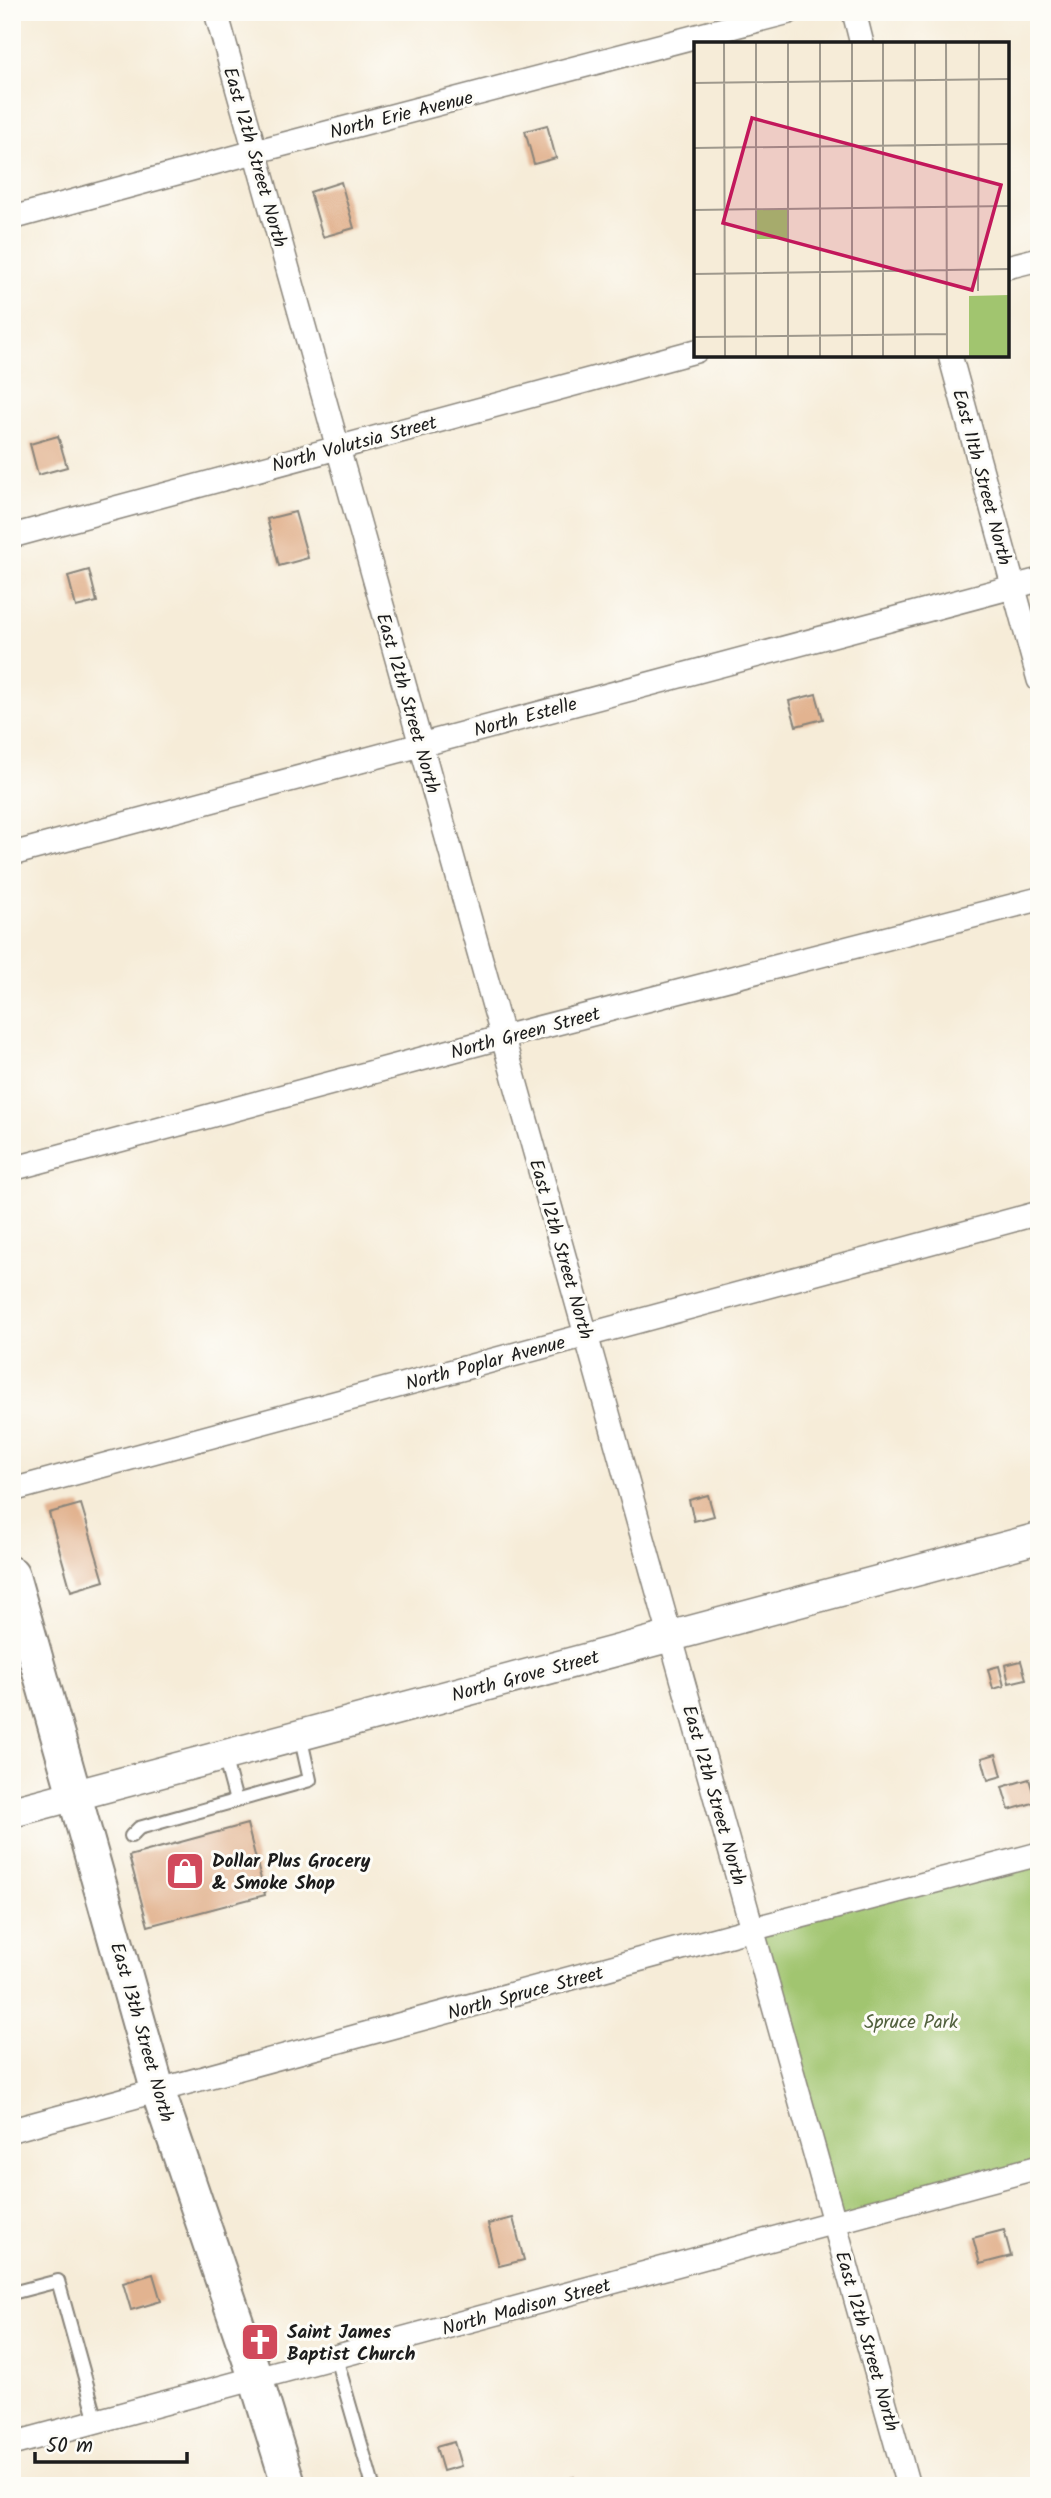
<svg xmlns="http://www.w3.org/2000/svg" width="1051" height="2498" font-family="Kalam,sans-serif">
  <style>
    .green { fill: #a1c56f; stroke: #5e7046; stroke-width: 2 }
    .building { fill: #e2b390 }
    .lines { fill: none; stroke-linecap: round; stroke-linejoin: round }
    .service-casing { stroke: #89847a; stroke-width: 16 }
    .minor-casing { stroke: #89847a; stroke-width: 26 }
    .tertiary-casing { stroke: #89847a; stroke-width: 33 }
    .secondary-casing { stroke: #89847a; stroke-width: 37 }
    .service { stroke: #fff; stroke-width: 12 }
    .minor { stroke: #fff; stroke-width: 23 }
    .tertiary { stroke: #fff; stroke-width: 30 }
    .secondary { stroke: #fff; stroke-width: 33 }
    .labels { text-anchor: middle; stroke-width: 6; stroke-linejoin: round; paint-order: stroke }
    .street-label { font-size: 19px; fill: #1c1c1c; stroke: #fdfcf7 }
    .poi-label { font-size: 19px; font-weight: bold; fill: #1c1c1c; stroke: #fdfcf7; text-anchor: start }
    .park-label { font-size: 19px; fill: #51603d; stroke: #fdfcf7 }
    .inset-road { fill: none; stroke: #9f998d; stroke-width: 2 }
    .view { fill: #c2185b; fill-opacity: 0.15; stroke: #c2185b; stroke-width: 3.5 }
    .inset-edge { fill: none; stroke: #1c1c1c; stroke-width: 3.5 }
  </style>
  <rect width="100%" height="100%" fill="#fdfcf7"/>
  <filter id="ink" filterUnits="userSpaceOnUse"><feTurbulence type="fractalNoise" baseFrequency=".0143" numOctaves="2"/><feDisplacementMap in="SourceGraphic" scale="14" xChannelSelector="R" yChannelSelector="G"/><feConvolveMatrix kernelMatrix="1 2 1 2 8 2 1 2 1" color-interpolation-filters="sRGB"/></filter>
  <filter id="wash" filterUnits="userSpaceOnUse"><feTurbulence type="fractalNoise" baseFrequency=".00686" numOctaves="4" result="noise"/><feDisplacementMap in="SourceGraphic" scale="28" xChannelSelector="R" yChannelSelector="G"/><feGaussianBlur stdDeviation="1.57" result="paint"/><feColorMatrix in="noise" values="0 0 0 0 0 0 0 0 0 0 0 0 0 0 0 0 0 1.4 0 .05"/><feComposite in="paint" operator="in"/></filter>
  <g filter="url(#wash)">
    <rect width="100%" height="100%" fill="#f6ecd8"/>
    <path class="green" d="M 1034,1855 L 1039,1872 L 1039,2167 L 834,2222 L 752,1929 Z"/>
    <g id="blocks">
      <path class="building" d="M 547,125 L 556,158 L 534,164 L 525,131 Z
        M 341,182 L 354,228 L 323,237 L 310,192 Z
        M 58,436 L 67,467 L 38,475 L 30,444 Z
        M 295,512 L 308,558 L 279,566 L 267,519 Z
        M 89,570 L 97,602 L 76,607 L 68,576 Z
        M 816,694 L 823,719 L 796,726 L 789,701 Z
        M 708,1495 L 714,1516 L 694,1521 L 689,1500 Z
        M 81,1504 L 104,1581 L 71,1591 L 49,1513 Z
        M 1021,1661 L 1026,1679 L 1009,1683 L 1005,1665 Z
        M 999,1666 L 1004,1686 L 993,1689 L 988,1669 Z
        M 996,1754 L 1002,1776 L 988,1780 L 982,1758 Z
        M 1029,1779 L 1036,1802 L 1009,1810 L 1002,1787 Z
        M 247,1824 L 265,1895 L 148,1926 L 129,1856 Z
        M 513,2218 L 524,2260 L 499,2266 L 488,2224 Z
        M 1004,2230 L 1011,2256 L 980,2264 L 973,2238 Z
        M 153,2274 L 161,2301 L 131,2310 L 123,2283 Z
        M 454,2442 L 461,2466 L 443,2471 L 436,2447 Z
        M 574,2477 L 577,2486 L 545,2486 L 545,2485 Z"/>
    </g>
  </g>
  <g filter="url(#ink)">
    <use href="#blocks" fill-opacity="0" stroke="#89847a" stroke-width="2"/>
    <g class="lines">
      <g class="service-casing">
        <path id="service" d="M 224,1756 L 236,1801
          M 131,1836 L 139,1828 L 310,1780 L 300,1735
          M 12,2293 L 58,2281 L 97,2421
          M 336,2358 L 373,2486"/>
      </g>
      <g class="minor-casing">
        <path id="minor" d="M 216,12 L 908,2486
          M 854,12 L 862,44
          M 12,218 L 254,152 L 789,12
          M 1007,267 L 1039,259
          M 950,355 L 1039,680
          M 12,536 L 696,351
          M 12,854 L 1039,580
          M 12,1169 L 503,1037 L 1039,899
          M 12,1490 L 1039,1213
          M 12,2130 L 752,1929 L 1039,1854
          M 12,2444 L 1039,2167"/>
      </g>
      <g class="tertiary-casing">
        <path id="tertiary" d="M 12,1812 L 1039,1538"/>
      </g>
      <g class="secondary-casing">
        <path id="secondary" d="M 12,1574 L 158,2091 L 256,2379 L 289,2486"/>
      </g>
      <use href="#service" class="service"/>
      <use href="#minor" class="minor"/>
      <use href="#tertiary" class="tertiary"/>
      <use href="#secondary" class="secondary"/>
    </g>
  </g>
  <defs>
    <g id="shop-square" transform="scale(2.0125)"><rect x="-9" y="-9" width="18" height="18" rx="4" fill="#d1495b" stroke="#fdfcf7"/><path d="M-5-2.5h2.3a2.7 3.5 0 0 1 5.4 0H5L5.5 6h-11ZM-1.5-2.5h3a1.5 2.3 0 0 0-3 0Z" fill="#fff"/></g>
    <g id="church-square" transform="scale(2.0125)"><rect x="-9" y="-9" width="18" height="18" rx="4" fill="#d1495b" stroke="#fdfcf7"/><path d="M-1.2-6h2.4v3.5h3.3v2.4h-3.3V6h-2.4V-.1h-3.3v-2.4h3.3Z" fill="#fff"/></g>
  </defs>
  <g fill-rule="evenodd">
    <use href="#shop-square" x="185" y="1871"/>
    <use href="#church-square" x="260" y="2342"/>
  </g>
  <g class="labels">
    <g class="street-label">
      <text transform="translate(401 114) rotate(-14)" y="7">North Erie Avenue</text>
      <text transform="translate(256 157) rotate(74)" y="7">East 12th Street North</text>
      <text transform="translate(354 443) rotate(-15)" y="7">North Volutsia Street</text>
      <text transform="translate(983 477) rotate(75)" y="7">East 11th Street North</text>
      <text transform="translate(409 703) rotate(74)" y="7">East 12th Street North</text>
      <text transform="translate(525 716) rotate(-15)" y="7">North Estelle</text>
      <text transform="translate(525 1032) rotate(-15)" y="7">North Green Street</text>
      <text transform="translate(562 1249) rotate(74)" y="7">East 12th Street North</text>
      <text transform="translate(485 1362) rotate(-15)" y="7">North Poplar Avenue</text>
      <text transform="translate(525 1675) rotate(-15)" y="7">North Grove Street</text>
      <text transform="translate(715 1795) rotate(74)" y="7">East 12th Street North</text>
      <text transform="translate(525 1992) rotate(-15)" y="7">North Spruce Street</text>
      <text transform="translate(143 2032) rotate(74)" y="7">East 13th Street North</text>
      <text transform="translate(526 2306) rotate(-15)" y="7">North Madison Street</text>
      <text transform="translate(868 2341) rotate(74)" y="7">East 12th Street North</text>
    </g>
    <g class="poi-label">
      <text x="212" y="1867">Dollar Plus Grocery<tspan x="212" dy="22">&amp; Smoke Shop</tspan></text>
      <text x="287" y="2338">Saint James<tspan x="287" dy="22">Baptist Church</tspan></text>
    </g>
    <g class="park-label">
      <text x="911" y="2028">Spruce Park</text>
    </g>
  </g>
  <g transform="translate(694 42)">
    <rect width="315" height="315" fill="#f6ecd8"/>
    <path d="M 63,167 L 94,167 L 94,197 L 63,197 ZM 315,253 L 315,315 L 275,315 L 275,254 Z" fill="#a1c56f"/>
    <path class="inset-road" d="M 30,0 L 31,315M 62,0 L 62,315M 94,0 L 94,315M 189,0 L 189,315M 221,0 L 221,315M 252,0 L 253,315M 0,41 L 315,37M 0,106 L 315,102M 0,168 L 315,164M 0,232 L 315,227M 284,249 L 285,0M 0,295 L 253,292M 126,315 L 126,0M 158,315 L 158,0"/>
    <path class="view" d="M 58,76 L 307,143 L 278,248 L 29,181 Z"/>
    <rect width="315" height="315" class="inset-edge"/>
  </g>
  <rect width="1051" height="2498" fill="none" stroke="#fdfcf7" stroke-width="42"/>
  <path d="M35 2452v10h152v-10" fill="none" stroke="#1c1c1c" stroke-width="3.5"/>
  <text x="46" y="2452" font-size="21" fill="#1c1c1c" stroke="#fdfcf7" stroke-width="5" paint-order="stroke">50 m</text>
</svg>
